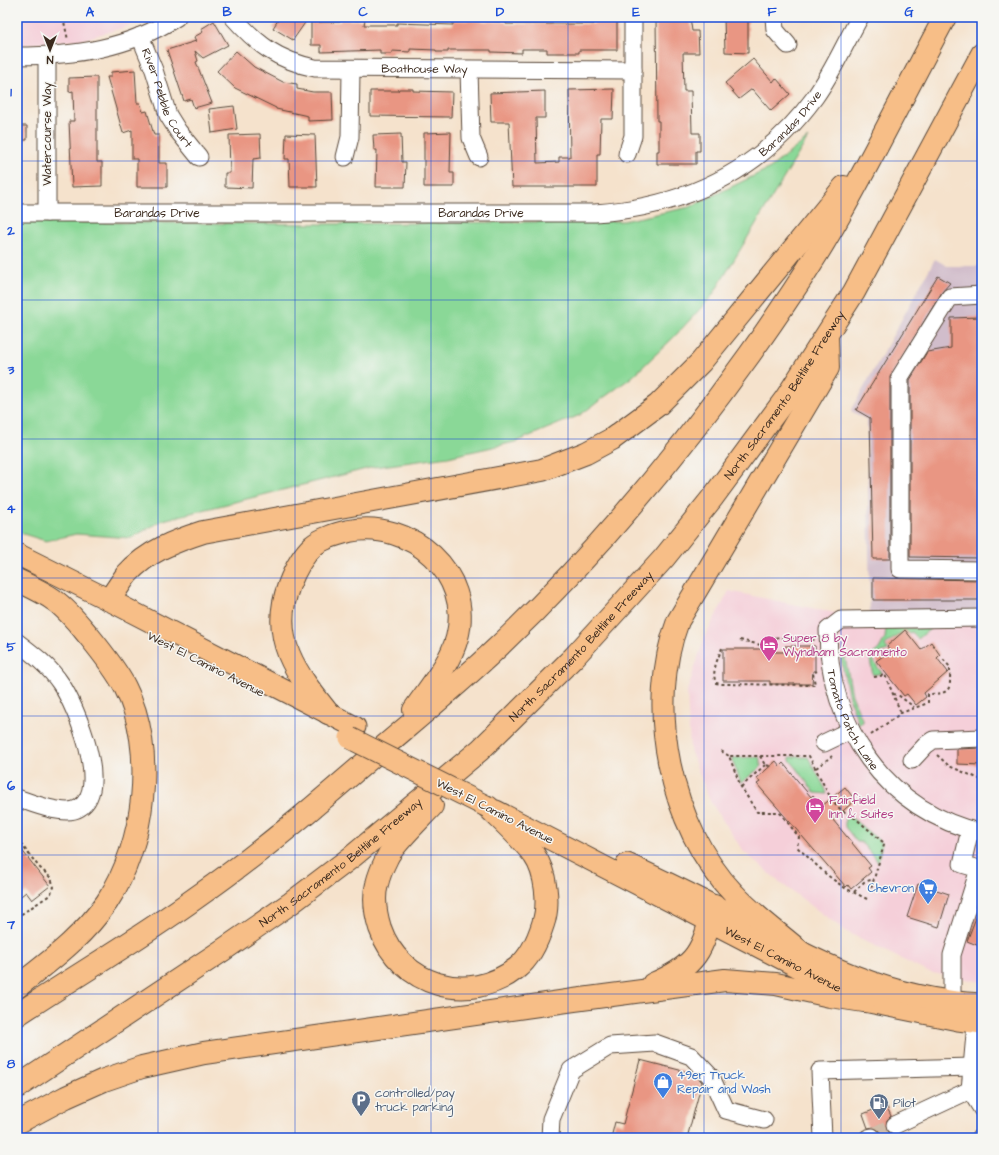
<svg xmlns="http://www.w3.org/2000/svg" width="999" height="1155" font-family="'Architects Daughter',sans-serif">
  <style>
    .built { fill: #f5cfd9 }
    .industrial { fill: #d1bdcb }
    .green { fill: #8ad897; stroke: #62815a }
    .building { fill: #e99683 }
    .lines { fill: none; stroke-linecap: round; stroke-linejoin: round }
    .minor-tunnel { stroke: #d0bda9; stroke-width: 17; stroke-dasharray: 17 8; stroke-linecap: butt }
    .minor-casing { stroke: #574638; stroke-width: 19 }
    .major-casing { stroke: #574638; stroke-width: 23 }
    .highway-casing { stroke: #574638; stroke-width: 24 }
    .path { stroke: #574638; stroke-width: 2; stroke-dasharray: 3 3; stroke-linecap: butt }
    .minor { stroke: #fff; stroke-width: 17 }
    .major { stroke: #f7be87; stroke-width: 21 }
    .highway { stroke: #f7be87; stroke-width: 22 }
    .major-bridge-casing { stroke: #574638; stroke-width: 23; stroke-linecap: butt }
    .major-bridge { stroke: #f7be87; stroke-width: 21 }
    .grid { fill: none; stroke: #1d4ed8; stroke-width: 1; stroke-opacity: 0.55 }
    .labels { text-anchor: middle; stroke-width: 3; stroke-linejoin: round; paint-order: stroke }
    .street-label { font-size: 12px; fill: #3b2a1e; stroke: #f6f6f2 }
    .hotel-label { font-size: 12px; fill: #b23c85; stroke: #f6f6f2; text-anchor: start }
    .shop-label { font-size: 12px; fill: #366cbe; stroke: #f6f6f2; text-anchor: end }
    .service-label { font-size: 12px; fill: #4e5e75; stroke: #f6f6f2; text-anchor: start }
    .neatline { fill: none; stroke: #1d4ed8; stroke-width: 1.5 }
    .grid-label { font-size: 13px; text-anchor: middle; font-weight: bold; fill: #1d4ed8 }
  </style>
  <rect width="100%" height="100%" fill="#f6f6f2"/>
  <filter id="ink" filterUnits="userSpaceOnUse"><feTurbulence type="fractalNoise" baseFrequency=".025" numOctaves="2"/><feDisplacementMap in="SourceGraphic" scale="8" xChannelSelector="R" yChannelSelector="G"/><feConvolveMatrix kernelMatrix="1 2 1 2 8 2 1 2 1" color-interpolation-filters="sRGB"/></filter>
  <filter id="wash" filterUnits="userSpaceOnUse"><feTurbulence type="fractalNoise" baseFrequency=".012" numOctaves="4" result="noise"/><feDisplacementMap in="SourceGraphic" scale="16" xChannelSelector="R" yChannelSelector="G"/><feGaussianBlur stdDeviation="0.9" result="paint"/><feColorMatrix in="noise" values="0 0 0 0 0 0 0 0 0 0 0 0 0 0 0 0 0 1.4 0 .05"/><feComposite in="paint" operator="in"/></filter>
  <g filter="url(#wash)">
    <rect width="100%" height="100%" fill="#f5e2cc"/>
    <path class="built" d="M 17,17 L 149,17 L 139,23 L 81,40 L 19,45 L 17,45 Z
      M 729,591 L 850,616 L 982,614 L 982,982 L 927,972 L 847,932 L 782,884 L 743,851 L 710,801 L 690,750 L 687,691 L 705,636 Z"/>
    <path class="industrial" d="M 935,259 L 947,266 L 979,266 L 979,276 L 982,276 L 982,614 L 870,616 L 867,420 L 851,411 Z"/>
    <path class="green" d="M 808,138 L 712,296 L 674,337 L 632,377 L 580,415 L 515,442 L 448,457 L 374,467 L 163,520 L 131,538 L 76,534 L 46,541 L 17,532 L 17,222 L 327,224 L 623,221 L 690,207 L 770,168 Z
      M 886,628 L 931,628 L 918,639 L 912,632 L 909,633 L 905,630 L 885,645 L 888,650 L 882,652 L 874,659 L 874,662 L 882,673 L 873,675 L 870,660 L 872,655 L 879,649 L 885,638 Z
      M 845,657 L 852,695 L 863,722 L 859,724 L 849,698 L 841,658 Z
      M 759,757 L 762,766 L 741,783 L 731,758 Z
      M 790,757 L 808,757 L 825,788 L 827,794 L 815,793 C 806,782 800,771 790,760 Z
      M 845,816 L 853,819 L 882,843 L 878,862 L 861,842 L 857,842 L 845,827 Z"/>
    <g id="blocks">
      <path class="building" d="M 280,17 L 309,17 L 293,40 L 273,28 Z
        M 656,17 L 690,17 L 692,31 L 698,31 L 699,53 L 683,53 L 684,91 L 691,91 L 692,133 L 700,133 L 700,151 L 696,151 L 696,164 L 657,164 L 657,151 L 659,151 L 659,121 L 657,121 Z
        M 724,17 L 748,17 L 748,53 L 725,52 Z
        M 340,20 L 365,20 L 364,25 L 397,25 L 397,23 L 453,25 L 453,20 L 506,22 L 506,24 L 594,24 L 594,20 L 617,20 L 617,50 L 579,50 L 579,53 L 547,53 L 547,49 L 522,49 L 522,53 L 491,52 L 491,50 L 448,50 L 448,52 L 436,52 L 436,50 L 410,49 L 410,52 L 392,51 L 392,54 L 380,54 L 380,50 L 321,52 L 321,45 L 311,45 L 311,22 L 340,22 Z
        M 214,21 L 228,45 L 203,58 L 195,51 L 198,61 L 196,62 L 212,103 L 194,108 L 191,99 L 184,101 L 167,50 L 196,41 L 194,37 L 203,32 L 201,29 Z
        M 236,51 L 254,67 L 283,82 L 297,84 L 297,89 L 313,92 L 332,92 L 333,120 L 308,121 L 308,116 L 276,109 L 276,108 L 235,88 L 217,71 Z
        M 753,59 L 773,82 L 776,78 L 790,94 L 771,111 L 752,89 L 739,99 L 725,83 Z
        M 135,70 L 137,103 L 140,103 L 143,112 L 147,111 L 154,135 L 159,135 L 159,163 L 167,163 L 167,187 L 137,187 L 137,159 L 132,159 L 132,130 L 123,133 L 107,77 L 111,77 L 111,72 Z
        M 97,77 L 97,162 L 102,162 L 102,186 L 72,187 L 69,121 L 74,121 L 73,91 L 69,92 L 69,78 Z
        M 399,89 L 413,89 L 413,91 L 452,92 L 451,117 L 370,116 L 370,91 L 398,91 Z
        M 614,89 L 613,119 L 601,119 L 600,154 L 597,154 L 597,187 L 512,187 L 509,122 L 491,122 L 490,93 L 545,91 L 545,118 L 536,118 L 537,163 L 559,162 L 559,157 L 570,157 L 569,90 Z
        M 234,106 L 237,129 L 212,133 L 209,109 Z
        M 17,126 L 27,126 L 27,140 L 17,140 Z
        M 451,132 L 450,173 L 454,173 L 454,187 L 424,187 L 424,133 Z
        M 260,134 L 261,158 L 253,159 L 252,188 L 225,187 L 225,173 L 230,173 L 229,135 Z
        M 286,134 L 315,135 L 317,187 L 290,187 L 289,159 L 285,159 Z
        M 401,134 L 402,162 L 406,162 L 405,187 L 376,187 L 377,150 L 374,150 L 373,135 Z
        M 938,276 L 950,283 L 942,292 L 890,377 L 890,559 L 873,559 L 870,418 L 856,410 Z
        M 981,317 L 981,558 L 910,557 L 910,380 L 927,352 L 951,348 L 951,318 Z
        M 873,578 L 980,580 L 980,600 L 873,600 Z
        M 905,630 L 921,650 L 931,642 L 940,655 L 937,658 L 948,672 L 924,693 L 926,697 L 916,705 L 907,694 L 904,696 L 876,661 L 890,651 L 887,646 Z
        M 785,646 L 815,646 L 815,671 L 813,671 L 812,684 L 770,684 L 770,681 L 723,681 L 723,649 L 764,649 L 765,652 L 784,652 Z
        M 982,748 L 982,765 L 957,764 L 957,749 Z
        M 776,761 L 780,766 L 783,763 L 811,797 L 813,795 L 822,806 L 845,787 L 855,800 L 833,820 L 871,866 L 868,868 L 871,872 L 851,889 L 848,885 L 846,887 L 757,784 L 760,782 L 757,778 Z
        M 17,844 L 50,886 L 32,900 L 26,892 L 17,899 Z
        M 918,884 L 949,894 L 939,927 L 907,917 Z
        M 982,902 L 982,947 L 967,941 Z
        M 640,1060 L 695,1074 L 702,1082 L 687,1138 L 611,1138 L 615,1122 L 623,1124 Z
        M 886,1105 L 891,1116 L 887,1120 L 886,1129 L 890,1133 L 898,1134 L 899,1138 L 882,1138 L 879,1130 L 874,1127 L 868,1128 L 863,1114 Z"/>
    </g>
  </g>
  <g filter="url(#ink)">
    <use href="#blocks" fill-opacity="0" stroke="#574638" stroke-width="1"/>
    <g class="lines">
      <path class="minor-tunnel" d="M 872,1137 L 895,1125"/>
      <g class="minor-casing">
        <g id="minor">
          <path id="s1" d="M 233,17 C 258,45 277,60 315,68 L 633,70"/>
          <path d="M 774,17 L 775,30 L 788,45"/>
          <path id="s2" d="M 140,36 L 154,70 L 168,115 L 178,131 L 199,157"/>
          <path d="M 17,56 C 74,56 128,49 177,17"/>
          <path d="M 47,56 L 47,213"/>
          <path d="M 469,70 L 471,138 L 479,157"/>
          <path d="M 627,154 L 633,136 L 633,17"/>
          <path d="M 345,157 L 350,137 L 351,70"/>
          <path id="s3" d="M 17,213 L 595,213 C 686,207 761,171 815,97 C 833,72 845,43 860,17"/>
          <path d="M 982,295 L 950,297 L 900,377 L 900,569 L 982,570"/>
          <path id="s4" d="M 982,618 L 841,620 L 828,630 C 828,727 886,810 982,833"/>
          <path d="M 17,642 C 33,654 50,667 61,684 C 76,707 111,789 79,808 C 65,817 32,803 17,798"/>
          <path d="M 824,743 L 851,730"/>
          <path d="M 912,760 L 926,745 L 933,740 L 982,738"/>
          <path d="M 952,1002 L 952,955 L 979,869 L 962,864 L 970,830"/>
          <path d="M 976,1023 L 970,1090 L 982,1109"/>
          <path d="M 895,1125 L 970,1090"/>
          <path d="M 550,1138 L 551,1119 L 571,1070 L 610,1046 L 655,1043 L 691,1056 L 711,1077 L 726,1110 L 764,1120"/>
          <path d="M 823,1138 L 820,1071 L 972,1067"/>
          <path d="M 868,1138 L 872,1137"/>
          <path d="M 980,1138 L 982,1137"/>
        </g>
      </g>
      <g class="major-casing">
        <g id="major">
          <path d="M 17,554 L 109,600 L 355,727"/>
          <path id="s5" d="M 496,811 L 864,1001 L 958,1020 L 982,1023"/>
          <path d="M 627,864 C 657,878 687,892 717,908 C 803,954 881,1000 982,1004"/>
        </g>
      </g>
      <g class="highway-casing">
        <g id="highway">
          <path d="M 17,580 C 29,586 43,592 54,600 C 67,609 78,623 88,635 C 101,651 115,668 125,687 C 157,749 145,845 107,902 C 83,937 50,961 17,987"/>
          <path d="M 109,600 C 115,592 121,582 127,574 C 148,551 175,541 203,532 L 542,470 L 586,453 L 612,439 L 658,405 L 701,362 L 844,187"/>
          <path d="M 328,713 C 296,673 269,639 289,585 C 294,572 302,556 313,546 C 322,538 337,534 349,531 C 410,519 474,573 457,638 C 450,664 429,688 414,710"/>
          <path d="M 432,806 C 421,818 392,846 387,858 C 383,866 379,875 377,884 C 373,898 376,915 380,928 C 400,986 469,1006 517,968 C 531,957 538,940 543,924 C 550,904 546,872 534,855 C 521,838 503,822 488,807"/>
          <path d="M 803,954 C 780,934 754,916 734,894 C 670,827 645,707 678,621 L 828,368 L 827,336"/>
          <path d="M 653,984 C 698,965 702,951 714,906"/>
          <path d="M 17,1015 C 77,975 139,939 197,897 C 262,852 322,800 381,749 C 420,716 460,683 497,648 C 591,559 675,459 750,354 C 782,309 814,262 841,213 C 877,149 910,82 945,17"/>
          <path id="s6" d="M 17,1087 L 223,950 L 291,903 L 353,856 L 480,750 L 574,657 L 664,558 L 713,497 L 786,398 L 854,292 L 982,54"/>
          <path d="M 17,1123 L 66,1097 L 104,1080 L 142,1067 L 204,1053 L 574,1000 L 725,980 L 776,984 L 830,996 L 864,1001"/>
        </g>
      </g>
      <path class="path" d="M 63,17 L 68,40
        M 740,640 L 765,646 L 769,637 L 815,640
        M 722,648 C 718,659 711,671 716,683 L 721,684 L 815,685 L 813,673 L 817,671
        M 874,677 L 885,675 L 901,713
        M 893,694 L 898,695 L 914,707
        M 871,735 L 901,713 L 928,703 L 928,694 C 953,694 950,689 950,667 L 942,658
        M 721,751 L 729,756
        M 937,755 L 949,766 L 982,780
        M 760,756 L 765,765 L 770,766
        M 816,768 L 832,756
        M 741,787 L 765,765
        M 17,839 L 39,867 L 51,878 L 54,887 L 50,895 L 17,917
        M 854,892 L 864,882 L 874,879
        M 867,899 L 845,888 L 827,875 L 797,847 L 799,837 L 781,814 L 778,812 L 757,812 L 741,787 L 729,756 L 809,756 L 828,793 L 837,806 L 846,814 L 855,818 L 884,843 L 884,845 L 871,889"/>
      <use href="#minor" class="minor"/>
      <use href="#major" class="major"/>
      <use href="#highway" class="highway"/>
      <g class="major-bridge-casing">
        <path id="major-bridge" d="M 350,738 L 488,807"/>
      </g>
      <use href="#major-bridge" class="major-bridge"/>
    </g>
  </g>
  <path class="grid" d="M 158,17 L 158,1138M 295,17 L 295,1138M 431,17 L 431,1138M 568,17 L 568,1138M 704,17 L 704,1138M 841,17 L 841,1138M 17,161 L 982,161M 17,300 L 982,300M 17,439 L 982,439M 17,578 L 982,578M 17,716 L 982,716M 17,855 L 982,855M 17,994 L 982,994"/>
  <defs>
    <g id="hotel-pin" transform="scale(1)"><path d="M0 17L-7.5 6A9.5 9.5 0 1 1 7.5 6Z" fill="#d1479c" stroke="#f6f6f2"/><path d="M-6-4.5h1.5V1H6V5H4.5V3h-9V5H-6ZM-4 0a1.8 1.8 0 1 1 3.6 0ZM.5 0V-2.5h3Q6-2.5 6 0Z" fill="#fff"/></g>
    <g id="supermarket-pin" transform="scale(1)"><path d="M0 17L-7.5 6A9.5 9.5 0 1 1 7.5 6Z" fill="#3f7fe0" stroke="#f6f6f2"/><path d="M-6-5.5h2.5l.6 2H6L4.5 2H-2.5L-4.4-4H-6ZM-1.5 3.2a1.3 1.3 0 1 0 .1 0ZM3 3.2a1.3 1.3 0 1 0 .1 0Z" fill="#fff"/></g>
    <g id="shop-pin" transform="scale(1)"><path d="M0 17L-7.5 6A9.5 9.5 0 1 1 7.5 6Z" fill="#3f7fe0" stroke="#f6f6f2"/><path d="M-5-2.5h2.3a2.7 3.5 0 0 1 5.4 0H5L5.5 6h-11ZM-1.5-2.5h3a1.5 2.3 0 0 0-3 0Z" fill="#fff"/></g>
    <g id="parking-pin" transform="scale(1)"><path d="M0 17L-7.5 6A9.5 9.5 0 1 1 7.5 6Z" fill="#5c6f8a" stroke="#f6f6f2"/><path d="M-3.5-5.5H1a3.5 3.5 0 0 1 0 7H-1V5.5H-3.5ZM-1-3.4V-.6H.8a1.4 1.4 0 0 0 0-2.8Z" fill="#fff"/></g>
    <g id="fuel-pin" transform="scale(1)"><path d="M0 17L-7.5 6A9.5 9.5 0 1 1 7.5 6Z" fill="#5c6f8a" stroke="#f6f6f2"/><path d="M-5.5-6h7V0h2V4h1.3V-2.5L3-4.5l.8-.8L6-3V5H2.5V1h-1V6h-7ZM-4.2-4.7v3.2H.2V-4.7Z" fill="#fff"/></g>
  </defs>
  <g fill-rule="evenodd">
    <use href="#hotel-pin" x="769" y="645"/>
    <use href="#hotel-pin" x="815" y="807"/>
    <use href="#supermarket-pin" x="928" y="888"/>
    <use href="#shop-pin" x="663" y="1082"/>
    <use href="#parking-pin" x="361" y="1100"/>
    <use href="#fuel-pin" x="879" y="1103"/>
  </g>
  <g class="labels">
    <g class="street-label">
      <text dy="4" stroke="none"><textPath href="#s1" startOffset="208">Boathouse Way</textPath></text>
      <text dy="4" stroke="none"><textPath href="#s2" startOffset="68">River Pebble Court</textPath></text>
      <text dy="4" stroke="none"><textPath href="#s3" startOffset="799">Barandas Drive</textPath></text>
      <text transform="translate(47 134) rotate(-90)" y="4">Watercourse Way</text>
      <text dy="4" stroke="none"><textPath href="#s3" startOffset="140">Barandas Drive</textPath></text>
      <text dy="4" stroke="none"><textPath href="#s3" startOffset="464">Barandas Drive</textPath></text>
      <text dy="4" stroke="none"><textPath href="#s6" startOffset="1042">North Sacramento Beltline Freeway</textPath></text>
      <text dy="4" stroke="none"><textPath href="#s6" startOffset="718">North Sacramento Beltline Freeway</textPath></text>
      <text transform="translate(206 664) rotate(27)" y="4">West El Camino Avenue</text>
      <text dy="4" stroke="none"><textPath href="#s4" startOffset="252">Tomato Patch Lane</textPath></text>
      <text transform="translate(495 811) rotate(27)" y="4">West El Camino Avenue</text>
      <text dy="4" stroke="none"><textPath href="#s6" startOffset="394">North Sacramento Beltline Freeway</textPath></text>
      <text dy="4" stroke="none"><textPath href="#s5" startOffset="323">West El Camino Avenue</textPath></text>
    </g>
    <g class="hotel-label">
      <text x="783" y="642">Super 8 by<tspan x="783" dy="14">Wyndham Sacramento</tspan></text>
      <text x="829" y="804">Fairfield<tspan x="829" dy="14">Inn &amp; Suites</tspan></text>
    </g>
    <g class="shop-label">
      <text x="914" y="892">Chevron</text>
      <text x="677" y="1079" text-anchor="start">49er Truck<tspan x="677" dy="14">Repair and Wash</tspan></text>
    </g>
    <g class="service-label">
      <text x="375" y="1097">controlled/pay<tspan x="375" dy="14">truck parking</tspan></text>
      <text x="893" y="1107">Pilot</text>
    </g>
  </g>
  <rect width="999" height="1155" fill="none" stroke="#f6f6f2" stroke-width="44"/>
  <g transform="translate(50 50) rotate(180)" stroke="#f6f6f2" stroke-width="3" paint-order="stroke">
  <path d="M0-3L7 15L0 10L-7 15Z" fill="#3b2a1e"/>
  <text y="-6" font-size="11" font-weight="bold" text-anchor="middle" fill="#3b2a1e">N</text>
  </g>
  <rect x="22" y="22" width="955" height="1111" class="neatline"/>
  <g class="grid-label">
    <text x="90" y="16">A</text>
    <text x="227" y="16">B</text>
    <text x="363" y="16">C</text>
    <text x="500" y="16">D</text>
    <text x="636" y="16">E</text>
    <text x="772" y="16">F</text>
    <text x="909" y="16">G</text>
    <text x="11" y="96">1</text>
    <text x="11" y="235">2</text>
    <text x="11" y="374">3</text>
    <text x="11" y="513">4</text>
    <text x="11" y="651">5</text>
    <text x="11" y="790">6</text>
    <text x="11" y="929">7</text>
    <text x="11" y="1068">8</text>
  </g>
</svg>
